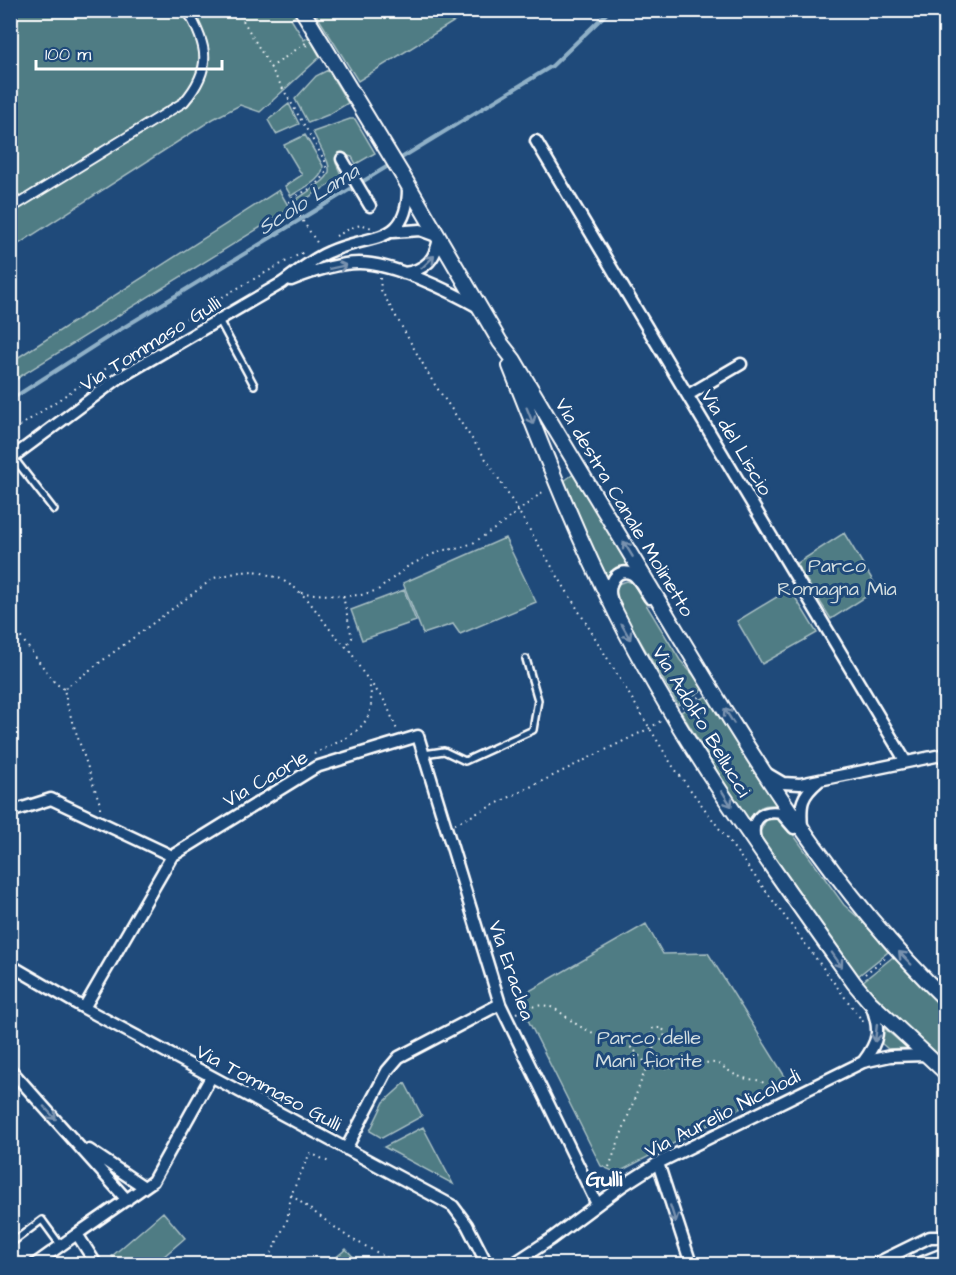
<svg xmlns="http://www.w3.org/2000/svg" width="956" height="1275" font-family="'Architects Daughter',sans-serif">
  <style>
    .green { fill: #4f7c84; stroke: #a7bec2; stroke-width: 1.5 }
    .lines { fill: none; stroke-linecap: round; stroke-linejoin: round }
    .stream { stroke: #8fb0c7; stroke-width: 4 }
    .service-casing { stroke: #fff; stroke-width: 10 }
    .pedestrian-casing { stroke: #fff; stroke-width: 12 }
    .minor-casing { stroke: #fff; stroke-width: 15 }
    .tertiary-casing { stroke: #fff; stroke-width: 18 }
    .path { stroke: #fff; stroke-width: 2; stroke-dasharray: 1.5 4.5; stroke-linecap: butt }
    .service { stroke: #1f4a7a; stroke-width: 5 }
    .pedestrian { stroke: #1f4a7a; stroke-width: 8 }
    .minor { stroke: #1f4a7a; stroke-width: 10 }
    .tertiary { stroke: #1f4a7a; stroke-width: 14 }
    .oneway { stroke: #7992af }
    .labels { text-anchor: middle; stroke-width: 6; stroke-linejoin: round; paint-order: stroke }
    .street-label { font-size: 20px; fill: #fff; stroke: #1f4a7a }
    .park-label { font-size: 20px; fill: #d3dee0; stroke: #1f4a7a }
    .water-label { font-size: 21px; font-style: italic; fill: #d0dee8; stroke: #1f4a7a }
    .quarter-label { font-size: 22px; font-weight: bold; fill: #fff; stroke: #1f4a7a }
  </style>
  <rect width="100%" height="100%" fill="#1f4a7a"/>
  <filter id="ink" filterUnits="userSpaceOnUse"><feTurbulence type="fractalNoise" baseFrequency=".0167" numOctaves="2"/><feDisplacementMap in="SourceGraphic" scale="12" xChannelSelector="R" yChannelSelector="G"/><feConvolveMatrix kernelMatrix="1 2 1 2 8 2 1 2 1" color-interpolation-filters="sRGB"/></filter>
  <g filter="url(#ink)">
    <path class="green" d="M 11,11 L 293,11 L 296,16 L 291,19 L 304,40 L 309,37 L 320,57 L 260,112 L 240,105 L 213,119 L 11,249 Z
      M 314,11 L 471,11 L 358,81 Z
      M 328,70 L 348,103 L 330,114 L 308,123 L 295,99 L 316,76 Z
      M 289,104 L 299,124 L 276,134 L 268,120 Z
      M 350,119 L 355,119 L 375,153 L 356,164 L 352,157 L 348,156 L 336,163 L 342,177 L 296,205 L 297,199 C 339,171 335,177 313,132 Z
      M 305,135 L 323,166 C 323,181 302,188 291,196 L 285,186 L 302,175 L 284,145 Z
      M 279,190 L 290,209 L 22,375 L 11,384 L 11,362 Z
      M 575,473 L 630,567 L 611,571 L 606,579 L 564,481 Z
      M 844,533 L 878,589 L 831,619 L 796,564 Z
      M 505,538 L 536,602 L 460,634 L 453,624 L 423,634 L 403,583 Z
      M 627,581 L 633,583 L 680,660 L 705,688 L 678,705 L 613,595 L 617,584 Z
      M 790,589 L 817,633 L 762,664 L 737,621 Z
      M 404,590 L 416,621 L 362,640 L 351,610 Z
      M 708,695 L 780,806 C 764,803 754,807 749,823 L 681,712 Z
      M 778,819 L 785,823 L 844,905 L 868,926 L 888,952 L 858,976 L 762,842 L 760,832 L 766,820 Z
      M 646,924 L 663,954 L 708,953 L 789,1083 L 617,1173 L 601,1166 L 517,998 Z
      M 893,957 L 945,1010 L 945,1064 L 901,1022 L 862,982 Z
      M 884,1028 L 907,1048 L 888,1049 L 881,1043 Z
      M 405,1083 L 422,1116 L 382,1138 L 370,1131 L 384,1102 Z
      M 423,1127 L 453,1184 L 384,1147 Z
      M 163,1212 L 185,1238 L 155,1264 L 119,1264 L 112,1256 Z
      M 346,1249 L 360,1264 L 328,1264 Z"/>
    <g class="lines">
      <path class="stream" d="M 10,400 L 108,337 L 552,66 L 610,10"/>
      <g class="service-casing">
        <path id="service" d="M 219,320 L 254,385
          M 13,457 L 54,510
          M 424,754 L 444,751 L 465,761 L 533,730 L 538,700 L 526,659
          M 10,1244 L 42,1220 L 61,1246"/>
      </g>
      <g class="pedestrian-casing">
        <path id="pedestrian" d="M 10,192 L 18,204 L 184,102 C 213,68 208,46 187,10"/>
      </g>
      <g class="minor-casing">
        <path id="minor" d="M 536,141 L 906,762
          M 342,159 L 370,206
          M 393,232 L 420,230 L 439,237 C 436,259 426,270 404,273
          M 291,280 C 311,272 337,263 359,263 C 393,263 450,291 480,308
          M 688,395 L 741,364
          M 10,459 L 119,378 L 282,283 C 297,272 312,259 329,252 C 370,233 409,247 408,186
          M 611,598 C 607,586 616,566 632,574 C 639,578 645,591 650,598
          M 766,773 L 783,783 L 800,784 L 946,754
          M 10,812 L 51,799 L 172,856
          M 802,827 C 800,804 801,796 819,781
          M 755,840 C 750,821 761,809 781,813 L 794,828
          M 10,965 L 84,1008 L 453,1206 L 467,1225 L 487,1264
          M 84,1008 L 172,856 L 316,767 L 418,736 L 500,1004 L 597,1204
          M 863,1062 C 879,1041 881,1030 871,1005
          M 10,1069 L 127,1200
          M 346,1149 L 387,1071 L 399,1057 L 500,1004
          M 89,1150 L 144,1187
          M 658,1163 L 691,1264
          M 35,1264 L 77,1234
          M 96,1264 L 77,1234 L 153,1181 L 211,1077
          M 513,1264 L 551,1239 L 622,1186 L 658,1163 L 863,1062 L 890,1056 L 926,1055
          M 875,1264 L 930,1237 L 946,1237
          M 918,1264 L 946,1253"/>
      </g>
      <g class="tertiary-casing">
        <path id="tertiary" d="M 302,10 L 404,178 L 500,342 L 514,360 C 565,447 618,533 670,620 C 750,754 833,891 946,1000
          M 510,366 C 543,449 575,533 616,613 C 682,744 769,864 854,983 L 870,1002 L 946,1073"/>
      </g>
      <path class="path" d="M 237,10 L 325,161 C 332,182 304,191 289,200 L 318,244
        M 270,68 L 307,42 L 306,49
        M 336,236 C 347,231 360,220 371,228
        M 380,278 L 381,290 L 433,382 L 494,471 L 672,765 L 864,1023
        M 10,433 C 105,367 201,306 304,252
        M 301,593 L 343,596 L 352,638 L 345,647
        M 343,596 L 361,595 L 378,590 L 407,567 L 424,558 L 443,550 L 456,549 L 473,543 L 502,524 L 545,490
        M 10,623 L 55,683 L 64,689
        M 682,707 L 700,696
        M 314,754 C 348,736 380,729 369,683
        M 100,808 L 100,804 L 68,708 L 64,689 L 214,578 L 240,572 L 255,571 L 279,578 L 295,588 L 308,600 L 332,632 L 351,652 L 361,670 L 386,703 L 397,730
        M 455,824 L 650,728 L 662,720
        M 865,974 L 886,957
        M 516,1013 C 556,993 557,1017 589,1031 C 601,1037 615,1038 627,1045 C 637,1050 641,1061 651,1066 C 666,1072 696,1061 714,1063 C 722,1064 730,1073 738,1076 C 755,1083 761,1074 772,1094
        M 609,1167 L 655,1044 L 664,1038 L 665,1032 L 662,1028 L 653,1028 L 651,1034 L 655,1044
        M 291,1195 L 348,1237 L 399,1264
        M 266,1264 L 287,1221 L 291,1195 L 310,1153 L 329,1162"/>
      <use href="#service" class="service"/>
      <use href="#pedestrian" class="pedestrian"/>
      <use href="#minor" class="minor"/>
      <use href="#tertiary" class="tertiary"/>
    </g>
    <defs><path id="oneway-shaft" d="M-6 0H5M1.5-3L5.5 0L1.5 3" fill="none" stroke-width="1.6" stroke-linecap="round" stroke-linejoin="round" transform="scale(1.5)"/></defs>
    <g class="oneway">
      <use href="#oneway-shaft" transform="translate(428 262) rotate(-44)"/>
      <use href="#oneway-shaft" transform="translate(338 267) rotate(-12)"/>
      <use href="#oneway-shaft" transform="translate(530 416) rotate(68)"/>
      <use href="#oneway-shaft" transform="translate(628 549) rotate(-121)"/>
      <use href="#oneway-shaft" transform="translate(626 632) rotate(60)"/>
      <use href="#oneway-shaft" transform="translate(729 716) rotate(-123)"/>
      <use href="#oneway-shaft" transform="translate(727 799) rotate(58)"/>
      <use href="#oneway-shaft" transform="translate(905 958) rotate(-134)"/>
      <use href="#oneway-shaft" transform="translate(837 960) rotate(55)"/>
      <use href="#oneway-shaft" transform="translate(876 1033) rotate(96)"/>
      <use href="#oneway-shaft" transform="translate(50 1113) rotate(47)"/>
      <use href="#oneway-shaft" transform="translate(673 1214) rotate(72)"/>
    </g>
  </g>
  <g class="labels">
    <g class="street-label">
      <text transform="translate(150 343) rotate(-32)" y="7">Via Tommaso Gulli</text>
      <text transform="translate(737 442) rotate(59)" y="7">Via del Liscio</text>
      <text transform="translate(625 507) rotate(59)" y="7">Via destra Canale Molinetto</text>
      <text transform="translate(702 721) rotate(59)" y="7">Via Adolfo Bellucci</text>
      <text transform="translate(265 778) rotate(-30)" y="7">Via Caorle</text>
      <text transform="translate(512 970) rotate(71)" y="7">Via Eraclea</text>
      <text transform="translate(269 1087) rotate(28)" y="7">Via Tommaso Gulli</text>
      <text transform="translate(722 1113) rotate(-27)" y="7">Via Aurelio Nicolodi</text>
    </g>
    <g class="park-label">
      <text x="837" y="572">Parco<tspan x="837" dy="23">Romagna Mia</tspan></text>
      <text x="649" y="1044">Parco delle<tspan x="649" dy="23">Mani fiorite</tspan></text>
    </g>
    <g class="water-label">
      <text transform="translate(308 199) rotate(-32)" y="7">Scolo Lama</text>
    </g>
    <g class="quarter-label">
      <text x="604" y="1186">Gulli</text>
    </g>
  </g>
  <rect width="956" height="1275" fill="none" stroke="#1f4a7a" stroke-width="36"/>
  <rect x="18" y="18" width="920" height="1239" fill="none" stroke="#fff" stroke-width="2" filter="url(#ink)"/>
  <path d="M36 60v9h186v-9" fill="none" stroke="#ffffff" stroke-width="3"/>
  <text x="45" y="60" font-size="18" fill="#ffffff" stroke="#1f4a7a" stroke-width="4.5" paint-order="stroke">100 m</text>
</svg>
